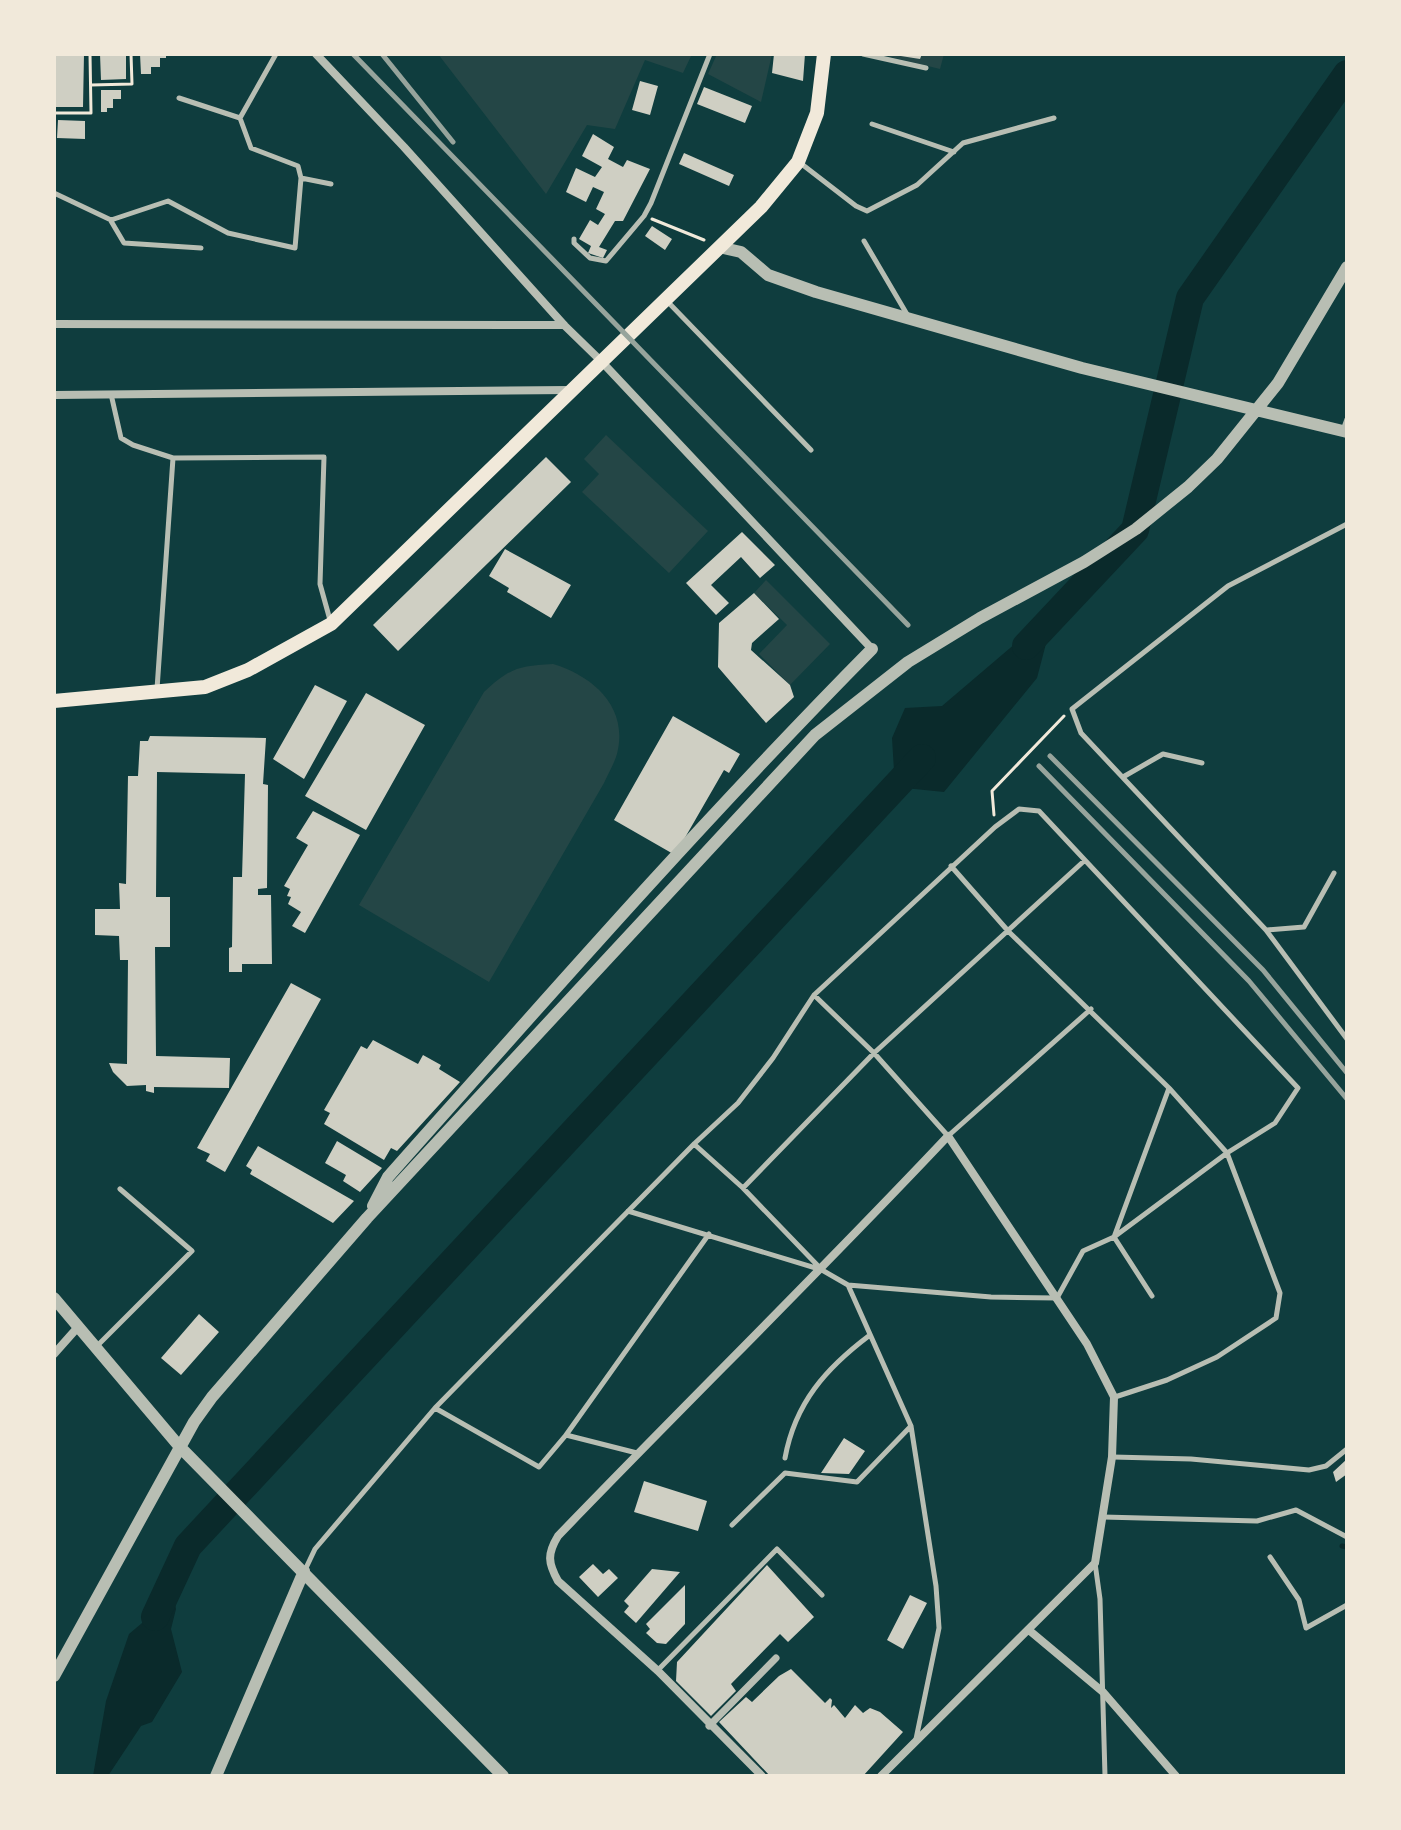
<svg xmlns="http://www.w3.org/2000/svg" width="1401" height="1830" font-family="Lato,sans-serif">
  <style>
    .green { fill: #244646 }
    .water { fill: #0a2a2b }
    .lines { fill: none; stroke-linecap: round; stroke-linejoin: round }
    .stream { stroke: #0a2a2b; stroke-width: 5 }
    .river { stroke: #0a2a2b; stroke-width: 28 }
    .building { fill: #cfcfc3 }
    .path { stroke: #f1e9da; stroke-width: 3 }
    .service { stroke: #b8beb3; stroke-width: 5 }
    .pedestrian { stroke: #b8beb3; stroke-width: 7 }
    .minor { stroke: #b8beb3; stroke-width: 8 }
    .tertiary { stroke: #b8beb3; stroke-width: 12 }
    .secondary { stroke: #f1e9da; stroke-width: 14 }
    .rail { stroke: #97a49c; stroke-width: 5 }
  </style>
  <rect width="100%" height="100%" fill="#0f3d3e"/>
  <path class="green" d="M 438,54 L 692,54 L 683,73 L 645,60 L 615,129 L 587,125 L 546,194 Z
    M 717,54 L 772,54 L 761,102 L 708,74 Z
    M 879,54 L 944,54 L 940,69 Z
    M 606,435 L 708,531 L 669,573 L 582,492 L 599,474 L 584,459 Z
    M 766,580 L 830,644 L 790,685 L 759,654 L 787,625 L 754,593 Z
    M 553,664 C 593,676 629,707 617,754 C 614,764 608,774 604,783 L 489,982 L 359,905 L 484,692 C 510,668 518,666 553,664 Z"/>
  <path class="water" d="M 1053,617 L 1037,678 L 944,792 L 895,787 L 892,738 L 905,708 L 942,706 L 1023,637 Z
    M 171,1582 L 176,1609 L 171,1629 L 182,1672 L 152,1722 L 141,1726 L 108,1776 L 93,1776 L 106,1701 L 129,1634 L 142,1623 Z"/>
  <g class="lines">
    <path class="stream" d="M 1342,1546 L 1347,1547"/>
    <path class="river" d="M 1026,646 L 1135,530 L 1190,298 L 1347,74
      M 155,1617 L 188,1546 L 922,758"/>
  </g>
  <path class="building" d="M 55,54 L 84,54 L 83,107 L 55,107 Z
    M 100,54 L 126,54 L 126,79 L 101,80 Z
    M 140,54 L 166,54 L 166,58 L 160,58 L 160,67 L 151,67 L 151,74 L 141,74 Z
    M 774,54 L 805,54 L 803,81 L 772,73 Z
    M 888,54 L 922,54 L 920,59 Z
    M 640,81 L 658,86 L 650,115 L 632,110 Z
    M 704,87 L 752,106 L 745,123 L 697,104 Z
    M 101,90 L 121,90 L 121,99 L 113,99 L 113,108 L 107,108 L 107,112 L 101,112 Z
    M 58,120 L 85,121 L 85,139 L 57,138 Z
    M 593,134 L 614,147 L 608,159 L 623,167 L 627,160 L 650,169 L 623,221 L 615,221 L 599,247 L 607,250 L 603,258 L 588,253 L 591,246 L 579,239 L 590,220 L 598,225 L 605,214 L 596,209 L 604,192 L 593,187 L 586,202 L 566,192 L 576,168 L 595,177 L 602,167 L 582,156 Z
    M 684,153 L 734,175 L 729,186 L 679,164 Z
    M 652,226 L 672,239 L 665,250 L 645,236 Z
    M 546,457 L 571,482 L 398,651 L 373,625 Z
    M 742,532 L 775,565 L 760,578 L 741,557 L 711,585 L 729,603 L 716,615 L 686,583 Z
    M 505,549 L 571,585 L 551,618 L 507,592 L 509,588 L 489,576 Z
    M 754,593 L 779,619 L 752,643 L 751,650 L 790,685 L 794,697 L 766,723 L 718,667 L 719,623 Z
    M 315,685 L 347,701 L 304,779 L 273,759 Z
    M 366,693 L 425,725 L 366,830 L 305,796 Z
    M 673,716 L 740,754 L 729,773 L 724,770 L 675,855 L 614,820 Z
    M 150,736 L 266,738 L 263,784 L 268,785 L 267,888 L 258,889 L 258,895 L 271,895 L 272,964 L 242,964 L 242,972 L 229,972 L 229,948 L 232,947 L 233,877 L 242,877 L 245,774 L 157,772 L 156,897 L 170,897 L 170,947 L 155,947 L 156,1056 L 230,1058 L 229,1088 L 154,1087 L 154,1093 L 146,1091 L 146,1085 L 127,1086 L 113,1072 L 109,1063 L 127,1064 L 128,960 L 120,960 L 119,936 L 95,935 L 95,909 L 120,909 L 119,883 L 126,884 L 128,776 L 138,776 L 140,741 L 148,741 Z
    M 313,811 L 360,835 L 305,933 L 292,926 L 301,912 L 288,904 L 291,897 L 287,896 L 290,889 L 284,886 L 308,845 L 296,838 Z
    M 291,983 L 321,999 L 225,1172 L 206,1161 L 210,1154 L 197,1148 Z
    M 373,1040 L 418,1064 L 423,1055 L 441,1065 L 439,1069 L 460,1082 L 397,1151 L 391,1148 L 384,1160 L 324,1124 L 330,1113 L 324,1110 L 361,1046 L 367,1049 Z
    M 337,1141 L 382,1168 L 360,1192 L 343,1181 L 346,1175 L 325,1163 Z
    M 258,1146 L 354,1201 L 333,1223 L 250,1174 L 252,1170 L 246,1166 Z
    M 199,1314 L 219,1332 L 181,1375 L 161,1358 Z
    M 844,1438 L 865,1451 L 849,1474 L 821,1473 Z
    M 1347,1459 L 1347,1474 L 1336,1482 L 1333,1472 Z
    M 644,1481 L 707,1501 L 698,1531 L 634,1512 Z
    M 593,1564 L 603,1574 L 609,1569 L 618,1578 L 598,1597 L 579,1577 Z
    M 767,1565 L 814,1617 L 788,1642 L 780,1634 L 731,1684 L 736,1691 L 711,1716 L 676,1681 L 677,1662 Z
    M 652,1569 L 680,1572 L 636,1623 L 624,1612 L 629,1606 L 624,1601 Z
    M 685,1585 L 685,1624 L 666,1644 L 657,1643 L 646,1633 L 650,1629 L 646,1624 Z
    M 910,1595 L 927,1603 L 903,1649 L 887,1640 Z
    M 791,1669 L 825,1703 L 830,1698 L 832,1700 L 831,1708 L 834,1705 L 845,1718 L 855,1705 L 863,1713 L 870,1708 L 880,1712 L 903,1732 L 863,1776 L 770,1776 L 719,1722 L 746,1697 L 752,1702 L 779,1676 Z"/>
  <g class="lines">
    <path class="path" d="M 91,85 L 132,84 L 131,54
      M 54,113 L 91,113 L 90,54
      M 652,219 L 704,240
      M 994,815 L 992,791 L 1064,716"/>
    <path class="service" d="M 863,54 L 926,68
      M 179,98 L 240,118 L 276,54
      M 240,118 L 251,148 L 298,166 L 301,178
      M 872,124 L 954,152
      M 799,162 L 856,206 L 867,211 L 917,185 L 963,143 L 1054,118
      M 54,193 L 111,220 L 168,201 L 228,233 L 295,248 L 301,178 L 331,184
      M 111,221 L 124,243 L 201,248
      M 574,239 L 574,243 L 590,258 L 606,261 L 644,216 L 651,203 L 710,54
      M 864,241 L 908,316
      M 667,301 L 811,450
      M 111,394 L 121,438 L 133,445 L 173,458 L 324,457 L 320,584 L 330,620
      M 1343,430 L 1347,419
      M 1347,524 L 1228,586 L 1072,709 L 1081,733 L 1266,930 L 1347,1039
      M 157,689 L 173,458
      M 1123,777 L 1163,754 L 1202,763
      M 951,866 L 1009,932 L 1169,1088 L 1227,1153 L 1280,1293 L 1276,1318 L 1217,1357 L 1167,1380 L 1115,1397
      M 1267,930 L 1304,927 L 1334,873
      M 814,995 L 874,1053 L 948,1136 L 1091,1009
      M 694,1144 L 743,1188 L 821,1269
      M 743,1188 L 874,1053 L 1084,861
      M 628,1211 L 822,1270 L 848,1285 L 911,1426 L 936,1586 L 939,1628 L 916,1739
      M 1152,1296 L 1114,1237 L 1169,1088
      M 96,1347 L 192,1251 L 120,1189
      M 435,1408 L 539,1467 L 566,1435 L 637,1453
      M 566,1435 L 709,1234
      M 1113,1457 L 1191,1459 L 1309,1470 L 1326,1466 L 1347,1449
      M 785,1458 C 795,1403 826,1368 870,1335
      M 1103,1517 L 1257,1521 L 1296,1510 L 1347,1537
      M 732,1525 L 785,1473 L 857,1482 L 911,1426
      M 1270,1557 L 1299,1600 L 1306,1628 L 1347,1605
      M 1095,1563 L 1100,1599 L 1105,1776
      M 305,1570 L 315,1549 L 435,1408 L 694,1144 L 738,1103 L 773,1058 L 814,995 L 995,827 L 1019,809 L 1039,811 L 1298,1088 L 1275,1123 L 1227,1153 L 1114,1237 L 1083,1251 L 1057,1298 L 991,1297 L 848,1285
      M 658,1670 L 777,1549 L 822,1595"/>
    <path class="pedestrian" d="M 709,1726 L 776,1658"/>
    <path class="minor" d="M 316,54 L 404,147 L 564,325 L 601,361 L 872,649
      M 54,324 L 564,325
      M 54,395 L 570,390
      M 54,1354 L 78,1327
      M 1030,1631 L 1103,1692 L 1176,1776
      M 762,1776 L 658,1671 L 558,1581 C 548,1563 547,1554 558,1536 C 687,1402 820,1272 948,1136 L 1087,1344 L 1114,1397 L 1112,1457 L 1095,1563 L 881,1776"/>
    <path class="tertiary" d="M 719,247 L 741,252 L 768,275 L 816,292 L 1082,368 L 1347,432
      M 373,1206 L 388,1177 C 547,998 704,819 872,649
      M 54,1298 L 179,1446 L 503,1776
      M 54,1676 L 194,1422 L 212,1397 L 367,1218 L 815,735 L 908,662 L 980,618 L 1084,562 L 1136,529 L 1188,487 L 1217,459 L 1278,383 L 1347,267
      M 216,1776 L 304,1571"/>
    <path class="secondary" d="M 54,701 L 205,687 L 248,670 L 331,624 L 761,207 L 798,162 L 817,113 L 824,54"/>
    <path class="rail" d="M 353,54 L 908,625
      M 382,54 L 453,142
      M 1050,756 L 1263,970 L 1347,1073
      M 1039,766 L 1249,981 L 1347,1099"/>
  </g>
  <rect width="1401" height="1830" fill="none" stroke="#f1e9da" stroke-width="112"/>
</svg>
